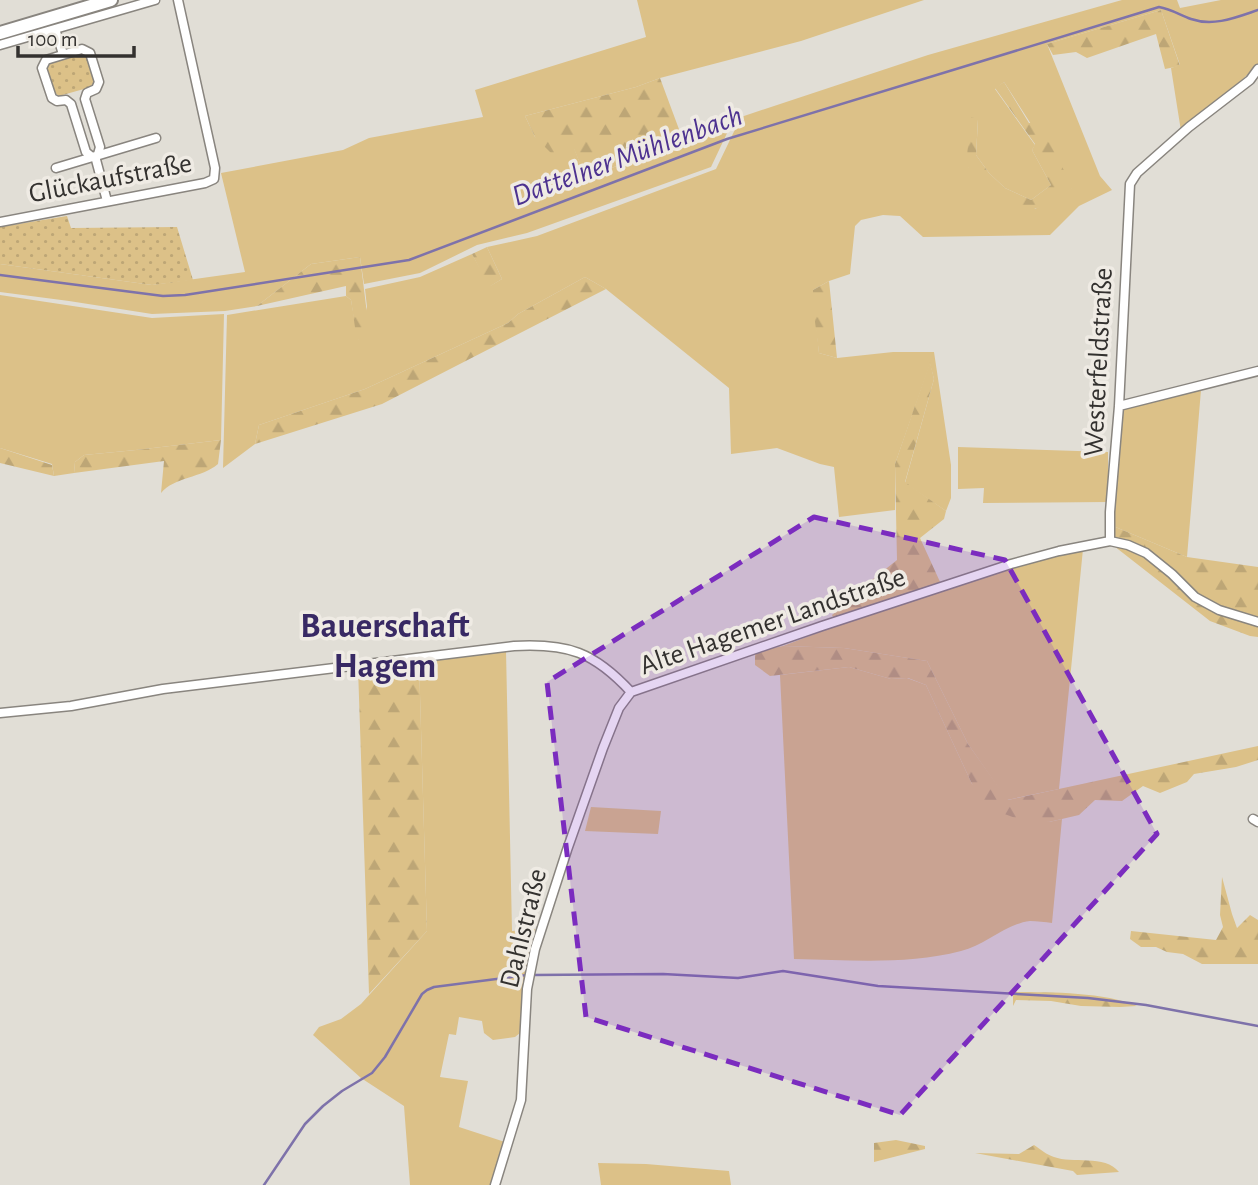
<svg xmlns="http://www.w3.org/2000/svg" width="1258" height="1185" font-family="'Alegreya Sans',sans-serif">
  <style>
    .grass { fill: #dcc188; fill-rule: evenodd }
    .forest { fill: url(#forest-firs) }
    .park { fill: url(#park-dots) }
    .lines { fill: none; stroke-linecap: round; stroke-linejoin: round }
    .stream { stroke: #7e72aa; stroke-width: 2.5 }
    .minor-casing { stroke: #89857f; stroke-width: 11 }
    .primary-casing { stroke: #89857f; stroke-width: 16 }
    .minor { stroke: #fff; stroke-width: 8 }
    .primary { stroke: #fff; stroke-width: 12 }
    .marked { fill: #7b2cbf; fill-opacity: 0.2; stroke: #7b2cbf; stroke-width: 5; stroke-dasharray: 14 9; stroke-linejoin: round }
    .labels { text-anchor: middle; stroke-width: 7; stroke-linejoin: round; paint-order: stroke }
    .street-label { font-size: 28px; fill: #33312f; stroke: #efebe4 }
    .water-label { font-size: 30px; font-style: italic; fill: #4d3290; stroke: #efebe4 }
    .district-label { font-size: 35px; font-weight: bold; fill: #382964; stroke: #efebe4 }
  </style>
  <defs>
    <pattern id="forest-firs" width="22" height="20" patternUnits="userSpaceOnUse" patternTransform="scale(1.75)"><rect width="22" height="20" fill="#dcc188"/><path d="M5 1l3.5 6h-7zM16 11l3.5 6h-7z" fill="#bda676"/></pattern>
    <pattern id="park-dots" width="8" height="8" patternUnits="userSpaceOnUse" patternTransform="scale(1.75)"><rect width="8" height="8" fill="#dcc188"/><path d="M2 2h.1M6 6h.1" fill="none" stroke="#bda676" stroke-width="1.8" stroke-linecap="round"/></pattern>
  </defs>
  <rect width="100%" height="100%" fill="#e1ded6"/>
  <path class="grass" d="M 637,0 L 924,0 L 801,41 L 660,78 L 636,87 L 525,116 L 535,137 L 574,148 L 586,178 L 727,123 L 737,112 L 711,167 L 527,233 L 477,245 L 420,273 L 364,284 L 360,257 L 311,264 L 257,306 L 225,311 L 152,314 L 69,301 L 0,292 L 0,264 L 152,285 L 245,272 L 221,173 L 343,150 L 369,138 L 483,117 L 475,90 L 646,37 Z
    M 1122,0 L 1177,0 L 1180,8 L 1221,0 L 1258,0 L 1258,64 L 1234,88 L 1181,131 L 1171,68 L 1180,65 L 1161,10 L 1047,44 L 1100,176 L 1112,190 L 1079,206 L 1050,235 L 923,237 L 900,216 L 883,215 L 861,220 L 855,226 L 850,274 L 829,281 L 813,290 L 819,353 L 837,358 L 893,352 L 934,352 L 951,465 L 951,498 L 946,511 L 905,483 L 934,379 L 930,364 L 895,464 L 895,510 L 839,517 L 834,467 L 820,464 L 777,448 L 731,454 L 729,388 L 606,289 L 585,277 L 518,314 L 508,323 L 365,389 L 259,425 L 255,444 L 223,468 L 227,315 L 346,296 L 351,300 L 358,340 L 367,307 L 365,289 L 420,277 L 472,254 L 490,286 L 502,279 L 487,247 L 537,236 L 716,169 L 741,117 L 928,55 ZM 1004,82 L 1072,188 L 1035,209 L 968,167 L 971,131 L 971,118 L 978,120 L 976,155 L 989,173 L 1005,188 L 1031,200 L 1051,185 L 1032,150 L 1035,145 L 995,89 Z
    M 0,295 L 152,318 L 224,314 L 221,440 L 136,450 L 84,455 L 75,462 L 74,473 L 54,476 L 52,464 L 0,448 Z
    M 1201,390 L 1187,557 L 1113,526 L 1122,409 Z
    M 958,447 L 1108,452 L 1108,502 L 983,503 L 984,488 L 958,489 Z
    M 1083,549 L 1059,789 L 1007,800 L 968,744 L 927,661 L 844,648 L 783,646 L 828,629 L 1003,571 Z
    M 506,651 L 512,931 L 535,929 L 523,994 L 520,1033 L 515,1037 L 493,1040 L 484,1033 L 482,1021 L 459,1017 L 456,1035 L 449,1034 L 440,1077 L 468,1081 L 459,1127 L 505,1142 L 491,1185 L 410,1185 L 404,1106 L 361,1078 L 313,1035 L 319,1027 L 341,1019 L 361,1004 L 427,931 L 419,661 Z
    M 849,667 L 891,679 L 907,678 L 926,685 L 972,784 L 1049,822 L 1062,819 L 1052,923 C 1045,922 1037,921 1030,921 C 1005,924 985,946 961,951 C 907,965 850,960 794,959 L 780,675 Z
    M 591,807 L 661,811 L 658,834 L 585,831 Z
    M 598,1163 L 646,1164 L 729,1171 L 731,1185 L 601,1185 Z"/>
  <path class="forest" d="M 1161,10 L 1180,66 L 1165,69 L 1156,34 L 1087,58 L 1076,52 L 1053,55 L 1047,44 Z
    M 660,78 L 683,140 L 586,178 L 574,149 L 553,155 L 535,137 L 525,116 L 636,87 Z
    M 1004,82 L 1029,123 L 1039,122 L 1073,188 C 1061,195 1047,206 1034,209 C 1014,212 972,187 968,167 C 965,155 971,131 971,117 L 978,119 L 976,155 L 989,173 L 1005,188 L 1031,200 L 1051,185 L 1032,150 L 1035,144 L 995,88 Z
    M 487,247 L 502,279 L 489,287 L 472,254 Z
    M 360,257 L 369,330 L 357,341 L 351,300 L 346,296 L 346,286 L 257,306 L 311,264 Z
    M 585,277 L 606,289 L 382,404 L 255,444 L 259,425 L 365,389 L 508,323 L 518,314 Z
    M 829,281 L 837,358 L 819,353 L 813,306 L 813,290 Z
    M 930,362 L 934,379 L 905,482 L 946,511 L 944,519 L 920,538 L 941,584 L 834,619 L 832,615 L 858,591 L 897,560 L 895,464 Z
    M 221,440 L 218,464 C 202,478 174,477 161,493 L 164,461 L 74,473 L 75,462 L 84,455 L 136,450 Z
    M 0,448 L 52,465 L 54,476 L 0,463 Z
    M 1113,526 L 1187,557 L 1258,567 L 1258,637 L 1250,636 L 1210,621 L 1114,546 Z
    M 783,646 L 844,648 L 927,661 L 968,744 L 1008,800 L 1258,746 L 1258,760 L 1236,767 L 1194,774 L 1187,782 L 1160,793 L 1143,786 L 1122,801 L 1095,800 L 1079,815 L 1049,822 L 1021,820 L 991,809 L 972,784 L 926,685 L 908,678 L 891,679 L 849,667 L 770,676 L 755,665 L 755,652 Z
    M 419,661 L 427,931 L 369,994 L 358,668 Z
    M 1222,877 L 1232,914 L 1237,928 L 1250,915 L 1258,920 L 1258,964 L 1202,964 L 1183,954 L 1167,952 L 1156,947 L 1141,947 L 1130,939 L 1131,931 L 1216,940 L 1223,927 L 1220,915 Z
    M 1013,992 C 1048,992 1105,992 1137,1006 L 1120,1007 L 1081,1006 L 1051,1001 L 1016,1000 L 1013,1006 Z
    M 896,1140 L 925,1146 L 925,1149 L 874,1162 L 874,1143 Z
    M 1034,1145 C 1040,1149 1047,1155 1054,1157 C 1072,1164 1105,1154 1119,1172 L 1077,1175 L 1073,1171 L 975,1153 L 1019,1154 Z"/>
  <path class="park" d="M 81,54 L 87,57 L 94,81 L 91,87 L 59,96 L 54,92 L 47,70 L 50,63 Z
    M 67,216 L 71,228 L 177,227 L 193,280 L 152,285 L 0,264 L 0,227 Z"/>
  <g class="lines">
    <path class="stream" d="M 0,275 L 163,296 L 185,295 L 409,260 L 727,139 L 1159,7 C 1171,9 1180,15 1191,19 C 1214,27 1237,17 1258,10
      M 533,975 L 663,974 L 738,978 L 783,971 L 878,986 L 1088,998 L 1146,1005 L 1258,1026
      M 264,1185 L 305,1124 L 323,1106 L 342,1091 L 372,1073 L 385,1057 L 422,994 L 427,990 L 434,987 L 527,975"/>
    <g class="minor-casing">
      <path id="minor" d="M 55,29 L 63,54
        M 0,45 L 155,0
        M 91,156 L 86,152 L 71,104 L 66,100 L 57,101 L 52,98 L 42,68 L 46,60 L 82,49 L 90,53 L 99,82 L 96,89 L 87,93 L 85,99 L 100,147 L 98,154
        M 95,156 L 107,201
        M 56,168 L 156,138
        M 0,222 L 205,183 L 214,179 L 215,168 L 178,0
        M 1119,406 L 1258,371
        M 1110,541 L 1110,512 L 1119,406 L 1130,184 L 1137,173 L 1189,127 L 1250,80 L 1258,69
        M 631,692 L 822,626 L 1011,564 L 1059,551 L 1110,541 L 1128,545 L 1146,553 L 1172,574 L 1195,597 L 1219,610 L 1258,622
        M 0,713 L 71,706 L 163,689 L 514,646 C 568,643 594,652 631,692
        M 1253,819 L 1258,822
        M 495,1185 L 521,1100 L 527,989 L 535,949 L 567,850 L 603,748 L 619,708 L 631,692"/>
    </g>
    <g class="primary-casing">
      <path id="primary" d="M 0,33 L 111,0"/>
    </g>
    <use href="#minor" class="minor"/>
    <use href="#primary" class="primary"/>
  </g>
  <path class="marked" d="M 814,517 L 1005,560 L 1157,834 L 900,1115 L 586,1017 L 547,682 Z"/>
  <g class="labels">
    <g class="street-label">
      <text transform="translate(110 177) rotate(-11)" y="10">Glückaufstraße</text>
      <text transform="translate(1097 362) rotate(-87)" y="10">Westerfeldstraße</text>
      <text transform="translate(772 620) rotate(-19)" y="10">Alte Hagemer Landstraße</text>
      <text transform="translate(522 928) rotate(-76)" y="10">Dahlstraße</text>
    </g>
    <g class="water-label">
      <text transform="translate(627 155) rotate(-20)" y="10">Dattelner Mühlenbach</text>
    </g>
    <g class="district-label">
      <text x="385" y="637">Bauerschaft<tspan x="385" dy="40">Hagem</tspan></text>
    </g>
  </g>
  <path d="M18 46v10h116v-10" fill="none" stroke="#33312f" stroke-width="3.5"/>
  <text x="28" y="46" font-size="21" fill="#33312f" stroke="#efebe4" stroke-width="5" paint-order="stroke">100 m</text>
</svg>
